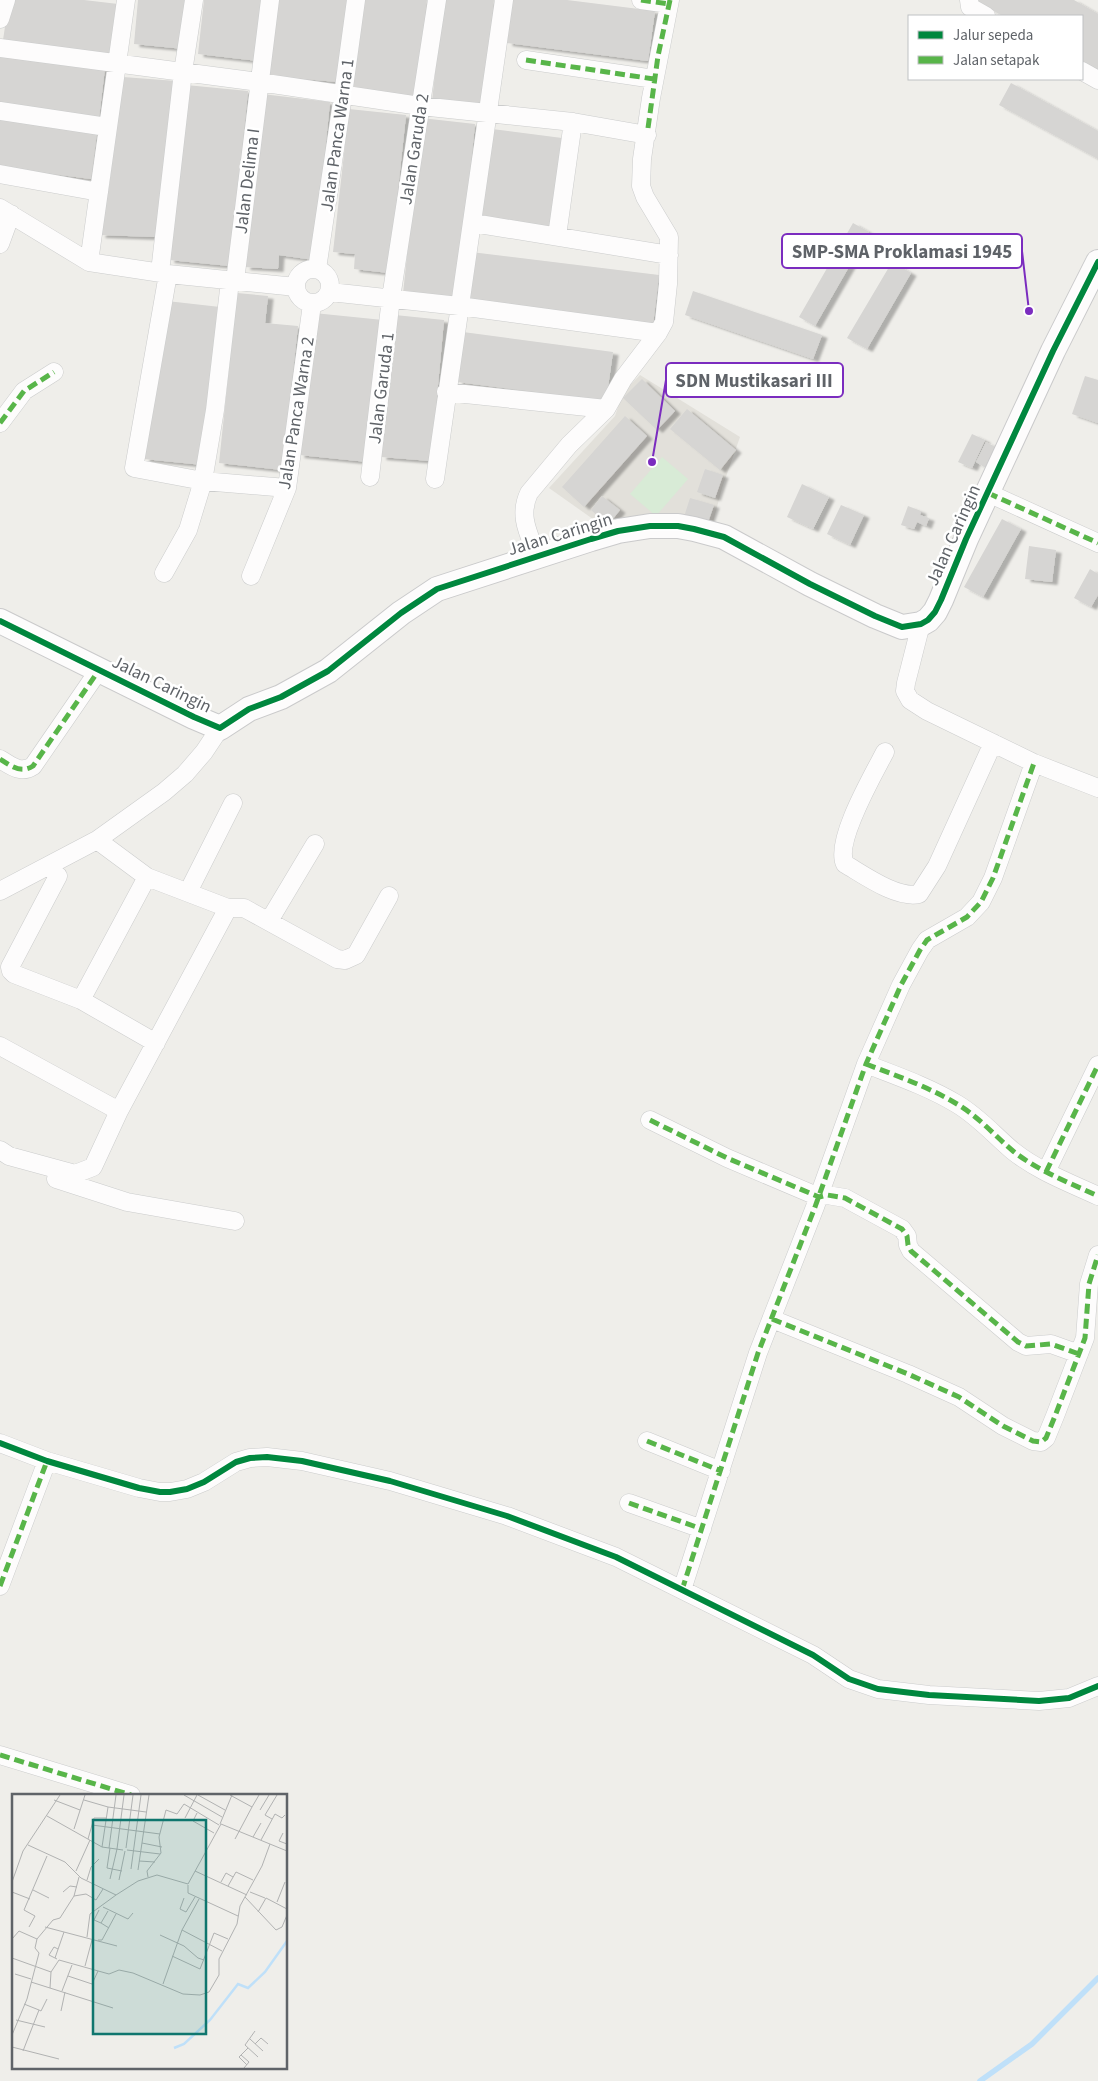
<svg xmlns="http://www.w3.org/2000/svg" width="1098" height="2081" font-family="'Source Sans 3',sans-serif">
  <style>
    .education { fill: #e2e0da }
    .green { fill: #d8ebd6 }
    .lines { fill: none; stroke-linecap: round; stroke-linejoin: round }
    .stream { stroke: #bfe0f9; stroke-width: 5.5 }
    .building { fill: #d6d5d3; filter: url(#shadow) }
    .street-casing { stroke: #cbcccc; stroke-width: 19 }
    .secondary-casing { stroke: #cacacb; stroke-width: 26 }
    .street { stroke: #fdfcfc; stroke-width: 18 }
    .secondary { stroke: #fdfcfc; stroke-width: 24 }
    .quiet { stroke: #58b549; stroke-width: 5; stroke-dasharray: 10 5; stroke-linecap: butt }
    .cycleway-casing { stroke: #fff; stroke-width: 9 }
    .cycleway { stroke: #00873e; stroke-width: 6 }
    .labels { text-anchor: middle; stroke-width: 5; stroke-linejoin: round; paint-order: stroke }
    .street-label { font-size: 18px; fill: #5f6368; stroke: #fff }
    .inset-river { fill: none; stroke: #bfe0f9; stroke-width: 2.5 }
    .inset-road { fill: none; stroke: #b1b2b2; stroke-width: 1 }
    .view { fill: #0f766e; fill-opacity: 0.15; stroke: #0f766e; stroke-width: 2.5 }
    .inset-edge { fill: none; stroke: #5f6368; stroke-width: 2.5 }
    .leader { fill: none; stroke: #7b2cbf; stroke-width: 2 }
    .callout-dot { fill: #7b2cbf; stroke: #fff; stroke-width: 2 }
    .callout { fill: #fff; stroke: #7b2cbf; stroke-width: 2 }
    .callout-label { font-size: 19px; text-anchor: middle; font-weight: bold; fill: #5f6368 }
  </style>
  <defs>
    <filter id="shadow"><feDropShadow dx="5.5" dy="3" stdDeviation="1" flood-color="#0004"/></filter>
  </defs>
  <rect width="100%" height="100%" fill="#efeeea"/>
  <path class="education" d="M 640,375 L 740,437 L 722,488 L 711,530 L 607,529 L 549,488 L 615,416 L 623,392 Z"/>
  <path class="green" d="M 662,457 L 688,479 L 656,516 L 630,494 Z"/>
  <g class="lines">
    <path class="stream" d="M 980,2081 L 1032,2044 L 1098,1978"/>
  </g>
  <path class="building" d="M 9,0 L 84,0 L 118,4 L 111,54 L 3,40 Z
    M 138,0 L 189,0 L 184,49 L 134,44 Z
    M 204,0 L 266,0 L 259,61 L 198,54 Z
    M 278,0 L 347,0 L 338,82 L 269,76 Z
    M 362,0 L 427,0 L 416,100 L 352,93 Z
    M 443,0 L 494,0 L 483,106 L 432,101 Z
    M 513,0 L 567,0 L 655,11 L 648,61 L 507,43 Z
    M 978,0 L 1074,0 L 1098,14 L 1098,72 L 1082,63 L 1082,16 L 1003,16 L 978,2 Z
    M 0,55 L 105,68 L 99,118 L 0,105 Z
    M 123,77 L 176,81 L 155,237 L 100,235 L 109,187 Z
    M 1011,83 L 1098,131 L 1098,159 L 999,105 Z
    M 186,85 L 248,91 L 230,266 L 169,260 Z
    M 262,94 L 330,102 L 314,260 L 279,255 L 278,269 L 245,267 Z
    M 349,109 L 406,115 L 389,273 L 354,269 L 355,254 L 333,252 Z
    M 421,118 L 475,124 L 457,300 L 403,294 Z
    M 0,119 L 97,132 L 91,179 L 0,167 Z
    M 492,129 L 562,138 L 550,229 L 480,220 Z
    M 853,223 L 869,232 L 815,326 L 799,317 Z
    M 471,252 L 659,275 L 653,325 L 465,301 Z
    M 892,262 L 911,273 L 867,349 L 847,338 Z
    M 693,291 L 822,335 L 813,359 L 685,315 Z
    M 237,293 L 268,296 L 265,323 L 298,326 L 282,470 L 219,463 Z
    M 167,301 L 220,307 L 203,465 L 144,459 Z
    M 314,313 L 383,320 L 368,462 L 299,455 Z
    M 395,315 L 444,320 L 431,461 L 381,457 Z
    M 463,332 L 613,352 L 606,401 L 457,382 Z
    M 1085,376 L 1098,380 L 1098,423 L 1072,414 Z
    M 642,379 L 675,411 L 657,430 L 623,398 Z
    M 687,409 L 736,450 L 720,470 L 670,429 Z
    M 625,416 L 647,436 L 584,507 L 562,487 Z
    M 972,434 L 985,440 L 972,468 L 958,462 Z
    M 986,442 L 997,448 L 986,468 L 976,462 Z
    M 705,469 L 723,475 L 715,498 L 697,492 Z
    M 802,484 L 829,497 L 813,529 L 787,517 Z
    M 602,496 L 620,510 L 608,525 L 591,510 Z
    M 690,498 L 714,505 L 706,528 L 683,520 Z
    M 841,505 L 864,515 L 850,545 L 827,534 Z
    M 908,506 L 921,511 L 920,515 L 929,518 L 926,526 L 917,522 L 914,529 L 901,525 Z
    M 1002,519 L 1021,529 L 983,597 L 964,587 Z
    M 1029,546 L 1056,550 L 1052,582 L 1025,579 Z
    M 1090,569 L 1098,574 L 1098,595 L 1091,607 L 1074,598 Z"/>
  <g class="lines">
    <g class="street-casing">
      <path id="street" d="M 641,0 L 669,4
        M 969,0 L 970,7 L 986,16
        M 0,19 L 6,0
        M 0,48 L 259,82 L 420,106 L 573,122 L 647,135
        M 526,60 L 654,79
        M 1082,71 L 1098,80
        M 0,111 L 107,127
        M 0,174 L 99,192
        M 0,208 L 89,262 L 168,274 L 296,287
        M 473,223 L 669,255
        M 557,236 L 573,122
        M 0,244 L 11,214
        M 89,262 L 126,0
        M296 286a17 17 0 1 1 34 0a17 17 0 1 1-34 0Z
        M 317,269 L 343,95 L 356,0
        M 160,272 L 183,72 L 194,0
        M 168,274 L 134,468 L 203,481 L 287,488
        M 235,281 L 270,0
        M 330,292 L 459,306 L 658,333
        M 446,392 L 606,409
        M 0,423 L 24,391 L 54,372
        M 370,477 L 391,298 L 437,0
        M 435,479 L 504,0
        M 988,493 L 1098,543
        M 537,556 C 529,534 518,516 529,493 L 569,445 L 606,409 L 623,379 L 658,333 L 664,322 L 668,284 L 669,237 L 645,197 L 641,186 L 642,159 L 651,98 L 670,0
        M 164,573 L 188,530 L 203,481 L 215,410 L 230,281
        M 251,576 L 287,488 L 312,304
        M 921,624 L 906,683 L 905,691 L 910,700 L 927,711 L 1034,763 L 1098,788
        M 885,752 C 873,775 834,842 845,864 C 864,875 897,899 919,894 L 937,866 L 993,743
        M 0,759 C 11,766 21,774 33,766 L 99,670
        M 97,840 L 147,877 L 228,908 L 244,908 L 337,959 L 345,960 L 356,955 L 389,896
        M 58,876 L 10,967 L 11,971 L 14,974 L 81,1000
        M 147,877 L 81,1000 L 156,1043
        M 0,891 L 97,840 L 164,792 L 185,774 L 204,752 L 220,728
        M 188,892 L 233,803
        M 269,921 L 315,844
        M 0,1046 L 119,1111
        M 866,1064 C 897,1076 929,1087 957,1104 C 979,1117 995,1136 1013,1151 C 1038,1171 1070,1183 1098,1196
        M 650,1120 L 727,1158 L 819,1197 L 827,1195 L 845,1198 L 902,1229 L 907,1236 L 908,1245 L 911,1251 L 1018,1342 L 1026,1346 L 1051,1344 L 1079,1354
        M 0,1150 L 9,1156 L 75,1174 L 93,1167 L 119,1111 L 228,908
        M 1046,1172 L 1098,1065
        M 56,1179 L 127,1202 L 235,1221
        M 772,1319 L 908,1374 L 959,1397 L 1003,1426 L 1033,1441 L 1041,1442 L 1046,1438 L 1055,1416 L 1085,1338 L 1089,1284 L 1098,1255
        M 647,1441 L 721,1471
        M 0,1443 L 47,1461 L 139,1488 L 160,1492 L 170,1492 L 187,1489 L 204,1482 L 236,1462 L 250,1458 L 267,1457 L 302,1461 L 390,1481 L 507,1516 L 616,1557 L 813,1655 L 849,1679 L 878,1689 L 929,1695 L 1039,1701 L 1069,1698 L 1098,1686
        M 629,1503 L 702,1529
        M 0,1586 L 47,1461
        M 682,1590 L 758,1353 L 815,1207 L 866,1064 L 901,985 L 920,950 L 927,940 L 967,917 L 981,902 L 993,878 L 1034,763
        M 0,1755 L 131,1795"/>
    </g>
    <g class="secondary-casing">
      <path id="secondary" d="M 0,621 L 194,717 L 220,728 L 249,709 L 281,697 L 328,671 L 401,613 L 437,589 L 591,539 L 618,531 L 650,526 L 678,526 L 694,529 L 724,537 L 810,584 L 875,616 L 902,627 L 921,624 L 928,620 L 935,612 L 941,600 L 966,539 L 1053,351 L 1098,262"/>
    </g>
    <use href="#street" class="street"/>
    <use href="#secondary" class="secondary"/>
    <path class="quiet" d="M 641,0 L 669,4
      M 526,60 L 654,79
      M 648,128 L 658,56 L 670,0
      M 0,423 L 24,391 L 54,372
      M 988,493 L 1098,543
      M 0,759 C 11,766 21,774 33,766 L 99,670
      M 866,1064 C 897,1076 929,1087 957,1104 C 979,1117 995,1136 1013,1151 C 1038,1171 1070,1183 1098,1196
      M 650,1120 L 727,1158 L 819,1197 L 827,1195 L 845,1198 L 902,1229 L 907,1236 L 908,1245 L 911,1251 L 1018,1342 L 1026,1346 L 1051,1344 L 1079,1354
      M 1046,1172 L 1098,1065
      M 772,1319 L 908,1374 L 959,1397 L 1003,1426 L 1033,1441 L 1041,1442 L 1046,1438 L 1055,1416 L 1085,1338 L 1089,1284 L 1098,1255
      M 647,1441 L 721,1471
      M 629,1503 L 702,1529
      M 0,1586 L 47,1461
      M 682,1590 L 758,1353 L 815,1207 L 866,1064 L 901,985 L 920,950 L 927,940 L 967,917 L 981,902 L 993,878 L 1034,763
      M 0,1755 L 131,1795"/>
    <g class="cycleway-casing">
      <path id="cycleway" d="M 0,621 L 194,717 L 220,728 L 249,709 L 281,697 L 328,671 L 401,613 L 437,589 L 591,539 L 618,531 L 650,526 L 678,526 L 694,529 L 724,537 L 810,584 L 875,616 L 902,627 L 921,624 L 928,620 L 935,612 L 941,600 L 966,539 L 1053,351 L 1098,262
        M 0,1443 L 47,1461 L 139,1488 L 160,1492 L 170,1492 L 187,1489 L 204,1482 L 236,1462 L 250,1458 L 267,1457 L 302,1461 L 390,1481 L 507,1516 L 616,1557 L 813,1655 L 849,1679 L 878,1689 L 929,1695 L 1039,1701 L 1069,1698 L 1098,1686"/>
    </g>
    <use href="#cycleway" class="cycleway"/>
  </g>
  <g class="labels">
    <g class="street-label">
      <text transform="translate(337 135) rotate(-82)" y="6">Jalan Panca Warna 1</text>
      <text transform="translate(414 149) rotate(-81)" y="6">Jalan Garuda 2</text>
      <text transform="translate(247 181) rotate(-83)" y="6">Jalan Delima I</text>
      <text transform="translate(381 388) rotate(-83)" y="6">Jalan Garuda 1</text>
      <text transform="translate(296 413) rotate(-81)" y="6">Jalan Panca Warna 2</text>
      <text transform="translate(560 534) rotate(-17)" y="6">Jalan Caringin</text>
      <text transform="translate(953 535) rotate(-66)" y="6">Jalan Caringin</text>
      <text transform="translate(162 684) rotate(26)" y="6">Jalan Caringin</text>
    </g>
  </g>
  <g transform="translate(12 1794)">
    <rect width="275" height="275" fill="#efeeea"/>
    <path class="inset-river" d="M 162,254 L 172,250 L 198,226 L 226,190 L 236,194 L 253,178 L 275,147"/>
    <path class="inset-road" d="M 172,1 L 210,23M 186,1 L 213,16M 218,1 L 240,13 L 247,1M 42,6 L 68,16M 72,6 L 96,13 L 90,53M 96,13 L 134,18M 248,16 L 257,1M 185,19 L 181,27 L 202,39M 35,22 L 90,53 L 111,56M 173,24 L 185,1M 260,25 L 253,21 L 265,1M 208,30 L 220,1M 80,31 L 148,40M 62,35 L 73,1M 271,39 L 267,47 L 275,50M 241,43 L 249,29M 76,45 L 82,24 L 94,24M 223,45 L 240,13M 249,46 L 263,20 L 270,24 L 273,21M 130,49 L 150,53M 16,51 L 53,68 L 69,84 L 104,101 L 126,87 L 145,81 L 176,90 L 209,30 L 275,57M 97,54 L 104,1M 98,54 L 95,74 L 110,77M 114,54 L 121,1M 105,55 L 112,1M 115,56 L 148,60M 127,67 L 143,68M 119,75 L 129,1M 126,76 L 137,1M 64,77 L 78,46M 183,77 L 235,101M 136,83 L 135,77 L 149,59 L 147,43 L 154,16 L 165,20 L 172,10 L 207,31M 98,85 L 105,55M 75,86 L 79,73 L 87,65M 107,86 L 113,57M 0,88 L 11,57 L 48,1M 209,88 L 214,79 L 221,83M 176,91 L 176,99 L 226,122M 216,92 L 224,78 L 241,86M 21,96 L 37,104M 0,98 L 18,105M 51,98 L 58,92 L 65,93M 238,98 L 253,104M 62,102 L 74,100 L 84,106 L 91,95M 233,103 L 264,136 L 270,133 L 275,121M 172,104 L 168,115 L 174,118 L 183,103M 265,108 L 273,88M 91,113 L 116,125 L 121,119M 87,116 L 82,126 L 89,129M 96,117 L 89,129 L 97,134M 246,118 L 254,104 L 275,115M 17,133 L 23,122 L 12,116 L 35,62M 33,133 L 105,152M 170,136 L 210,157M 148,141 L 172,152 L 186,164 L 192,166M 75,143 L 78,120 L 104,101M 0,145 L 7,137 L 25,145M 86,146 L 90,146 L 104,120M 160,162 L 188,175 L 202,139 L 216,145M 0,164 L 39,178M 43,164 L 52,138M 45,165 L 37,161 L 42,153 L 46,155M 73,172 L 80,146M 3,180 L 19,185M 56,182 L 80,190 L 86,177M 19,188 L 101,214M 151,190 L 170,136 L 187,105M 38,194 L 39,178 L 47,166 L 97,180 L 107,176 L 121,179 L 171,200 L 188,201 L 197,198 L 207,181 L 207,165 L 225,130 L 228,112 L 250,72 L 258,50M 50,197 L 60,171M 12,210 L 27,216M 49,217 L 53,198M 4,226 L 33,233M 243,237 L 233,251 L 246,263M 0,241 L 15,205 L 27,159 L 23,154 L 25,145 L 41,126 L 48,124 L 62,102 L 67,83M 238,245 L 251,257M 243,250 L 249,244 L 256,250M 0,253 L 47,265M 11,257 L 27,216 L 29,217 L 35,205M 229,261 L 237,268 L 232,274M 235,271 L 227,263 L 236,254"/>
    <path class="view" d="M 81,26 L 194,26 L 194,240 L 81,240 Z"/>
    <rect width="275" height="275" class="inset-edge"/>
  </g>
  <path class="leader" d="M1029 311L1022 251M652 462L666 380"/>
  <g class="callout-dot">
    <circle cx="1029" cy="311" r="5"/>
    <circle cx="652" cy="462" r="5"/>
  </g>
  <g class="callout">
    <rect x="782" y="234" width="240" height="34" rx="5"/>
    <rect x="666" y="363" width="177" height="34" rx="5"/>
  </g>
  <g class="callout-label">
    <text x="902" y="258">SMP-SMA Proklamasi 1945</text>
    <text x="754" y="387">SDN Mustikasari III</text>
  </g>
  <rect x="908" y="15" width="175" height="65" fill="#ffffff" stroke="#bfc1c3"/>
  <rect x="918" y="31" width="25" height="8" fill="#00873e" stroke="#bfc1c3"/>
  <text x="953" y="40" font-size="15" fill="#5f6368">Jalur sepeda</text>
  <rect x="918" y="56" width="25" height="8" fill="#58b549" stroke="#bfc1c3"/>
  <text x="953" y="65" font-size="15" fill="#5f6368">Jalan setapak</text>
</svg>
